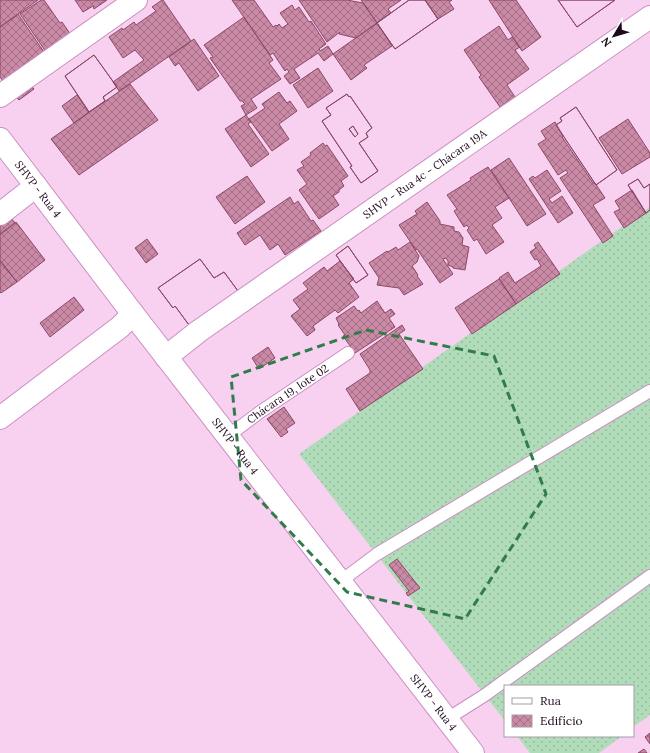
<svg xmlns="http://www.w3.org/2000/svg" width="650" height="753" font-family="Lora,serif">
  <style>
    .grass { fill: url(#grass-dots) }
    .building { fill: url(#building-cross-hatch); stroke: #8c4868; fill-rule: evenodd }
    .lines { fill: none; stroke-linecap: round; stroke-linejoin: round }
    .lane-casing { stroke: #ca8ec2; stroke-width: 14 }
    .street-casing { stroke: #ca8ec2; stroke-width: 24 }
    .secondary-casing { stroke: #ca8ec2; stroke-width: 24 }
    .lane { stroke: #fff; stroke-width: 12 }
    .street { stroke: #fff; stroke-width: 22 }
    .secondary { stroke: #fff; stroke-width: 22 }
    .marked { fill: none; stroke: #317c4a; stroke-width: 3; stroke-dasharray: 8 5; stroke-linejoin: round }
    .labels { text-anchor: middle; stroke-width: 3.5; stroke-linejoin: round; paint-order: stroke }
    .street-label { font-size: 11px; fill: #1f091d; stroke: #fff }
  </style>
  <defs>
    <pattern id="grass-dots" width="8" height="8" patternUnits="userSpaceOnUse"><rect width="8" height="8" fill="#b0dcba"/><path d="M2 2h.1M6 6h.1" fill="none" stroke="#97bb9f" stroke-width="1.8" stroke-linecap="round"/></pattern>
    <pattern id="building-cross-hatch" width="8" height="8" patternUnits="userSpaceOnUse"><rect width="8" height="8" fill="#ca89a5"/><path d="M0 0l8 8M0 8l8-8" fill="none" stroke="#a36e86"/></pattern>
  </defs>
  <rect width="100%" height="100%" fill="#f8d1f1"/>
  <path class="grass" d="M 650,207 L 650,715 L 633,727 L 633,686 L 505,686 L 505,721 L 299,454 Z
    M 517,736 L 622,736 L 599,753 L 530,753 Z"/>
  <path class="building" d="M 0,0 L 38,0 L 0,27 Z
    M 41,0 L 44,0 L 60,23 L 62,22 L 71,35 L 46,52 L 20,14 Z
    M 75,0 L 107,0 L 94,9 L 93,6 L 83,12 Z
    M 162,0 L 163,0 L 191,41 L 119,91 L 113,82 L 144,60 L 135,50 L 123,58 L 109,37 L 122,28 L 123,30 L 134,22 L 136,25 L 156,11 L 152,7 Z
    M 232,0 L 254,0 L 273,27 L 276,25 L 277,26 L 279,24 L 282,28 L 288,24 L 280,13 L 292,5 L 295,10 L 299,7 L 309,22 L 311,21 L 326,44 L 319,49 L 320,51 L 328,46 L 333,54 L 324,61 L 318,53 L 294,69 L 300,78 L 290,84 L 284,76 L 289,72 L 287,69 L 285,71 L 273,53 L 270,55 Z
    M 299,0 L 347,0 L 363,3 L 377,23 L 356,38 L 339,34 L 340,32 L 327,42 Z
    M 361,0 L 401,0 L 388,9 L 391,13 L 377,23 Z
    M 409,0 L 425,0 L 438,19 L 395,49 L 377,23 Z
    M 409,0 L 425,0 L 438,19 L 395,49 L 377,23 Z
    M 425,0 L 452,0 L 449,2 L 454,9 L 438,19 Z
    M 489,0 L 516,0 L 541,37 L 522,51 Z
    M 558,0 L 615,0 L 577,27 Z
    M 558,0 L 615,0 L 577,27 Z
    M 18,14 L 44,52 L 3,81 L 0,77 L 0,27 Z
    M 244,17 L 273,60 L 269,63 L 281,79 L 251,99 L 257,108 L 246,115 L 241,106 L 245,104 L 242,101 L 240,101 L 210,58 L 213,57 L 204,45 Z
    M 377,23 L 392,46 L 364,65 L 367,68 L 351,80 L 333,54 Z
    M 499,26 L 508,40 L 512,37 L 520,47 L 515,50 L 529,69 L 507,85 L 515,97 L 500,107 L 479,77 L 481,75 L 464,50 Z
    M 194,39 L 219,76 L 198,91 L 179,63 L 175,66 L 169,57 Z
    M 94,55 L 117,87 L 103,97 L 105,101 L 89,112 L 65,76 Z
    M 94,55 L 117,87 L 103,97 L 105,101 L 89,112 L 65,76 Z
    M 318,68 L 333,91 L 308,108 L 293,85 Z
    M 27,80 L 34,89 L 19,100 L 16,96 Z
    M 130,84 L 158,120 L 79,175 L 51,139 Z
    M 279,92 L 287,103 L 290,101 L 297,111 L 279,124 L 289,139 L 272,151 L 249,119 L 265,108 L 262,104 Z
    M 347,94 L 349,97 L 350,96 L 372,128 L 366,133 L 368,137 L 359,143 L 378,171 L 361,183 L 350,167 L 352,166 L 322,121 L 331,115 L 326,108 ZM 353,126 L 358,134 L 355,137 L 349,129 Z
    M 347,94 L 349,97 L 350,96 L 372,128 L 366,133 L 368,137 L 359,143 L 378,171 L 361,183 L 350,167 L 352,166 L 322,121 L 331,115 L 326,108 ZM 353,126 L 358,134 L 355,137 L 349,129 Z
    M 77,95 L 89,112 L 74,123 L 62,106 Z
    M 576,107 L 617,170 L 596,185 L 556,125 L 562,121 L 560,118 Z
    M 576,107 L 617,170 L 596,185 L 556,125 L 562,121 L 560,118 Z
    M 246,115 L 251,122 L 248,124 L 269,154 L 251,167 L 225,129 Z
    M 628,119 L 650,153 L 650,157 L 622,174 L 599,138 Z
    M 555,122 L 563,136 L 562,137 L 593,183 L 595,183 L 605,198 L 593,205 L 613,236 L 603,243 L 560,178 L 568,173 L 566,170 L 558,175 L 538,144 L 546,139 L 541,131 Z
    M 323,143 L 325,146 L 327,145 L 348,176 L 341,181 L 344,186 L 339,190 L 339,192 L 333,196 L 339,205 L 319,219 L 299,190 L 307,184 L 297,170 L 304,166 L 301,162 L 311,155 L 310,153 Z
    M 509,158 L 546,214 L 527,226 L 491,170 Z
    M 488,167 L 509,198 L 495,207 L 502,218 L 492,225 L 504,242 L 486,254 L 477,239 L 474,241 L 467,230 L 469,228 L 467,225 L 464,227 L 454,211 L 457,209 L 447,195 L 471,180 L 470,178 Z
    M 547,170 L 561,191 L 549,199 L 552,203 L 562,196 L 573,213 L 558,223 L 529,179 L 533,176 L 535,178 Z
    M 247,176 L 265,202 L 235,224 L 216,197 Z
    M 638,179 L 644,188 L 650,184 L 650,210 L 646,213 L 628,185 Z
    M 638,179 L 644,188 L 650,184 L 650,210 L 646,213 L 628,185 Z
    M 632,190 L 646,213 L 624,228 L 614,212 L 620,209 L 615,201 Z
    M 290,197 L 294,204 L 298,201 L 311,221 L 313,220 L 321,231 L 285,255 L 278,244 L 270,250 L 260,235 L 245,245 L 237,233 Z
    M 427,202 L 440,221 L 440,224 L 454,227 L 454,231 L 459,232 L 463,238 L 462,245 L 469,247 L 465,270 L 453,268 L 453,267 L 448,265 L 448,261 L 446,258 L 443,259 L 453,274 L 440,283 L 417,249 L 416,250 L 399,225 L 417,214 L 415,211 Z
    M 0,204 L 15,223 L 0,234 Z
    M 16,222 L 45,260 L 17,282 L 0,260 L 0,235 Z
    M 147,239 L 158,254 L 146,263 L 135,248 Z
    M 410,242 L 419,256 L 417,262 L 412,266 L 418,275 L 417,276 L 423,284 L 404,295 L 399,288 L 377,285 L 379,278 L 369,263 L 387,251 L 388,252 L 396,247 L 398,250 Z
    M 538,242 L 560,274 L 516,304 L 499,278 L 508,272 L 515,283 L 541,266 L 537,259 L 535,260 L 530,252 L 536,248 L 534,245 Z
    M 348,246 L 368,275 L 356,283 L 336,255 Z
    M 348,246 L 368,275 L 356,283 L 336,255 Z
    M 200,259 L 214,278 L 224,272 L 238,291 L 189,325 L 175,306 L 173,308 L 158,288 Z
    M 200,259 L 214,278 L 224,272 L 238,291 L 189,325 L 175,306 L 173,308 L 158,288 Z
    M 0,261 L 17,282 L 1,293 L 0,292 Z
    M 340,261 L 354,279 L 349,283 L 359,297 L 338,313 L 335,310 L 313,326 L 315,330 L 307,336 L 291,316 L 300,309 L 293,300 L 308,289 L 303,283 L 324,267 L 327,271 Z
    M 499,279 L 516,304 L 472,334 L 455,308 Z
    M 74,297 L 84,310 L 50,337 L 40,323 Z
    M 377,301 L 385,313 L 391,309 L 395,314 L 389,318 L 395,327 L 355,353 L 343,336 L 345,335 L 338,325 L 339,324 L 336,318 L 354,306 L 358,311 L 359,310 L 361,313 Z
    M 402,325 L 405,330 L 399,334 L 423,369 L 360,411 L 346,389 L 370,373 L 370,370 L 360,354 Z
    M 268,347 L 275,358 L 259,369 L 252,358 Z
    M 284,407 L 295,423 L 286,429 L 288,432 L 281,437 L 267,419 Z
    M 397,559 L 420,588 L 408,596 L 406,593 L 409,591 L 389,565 Z
    M 650,733 L 650,744 L 645,737 Z
    M 644,749 L 647,753 L 638,753 Z"/>
  <g class="lines">
    <g class="lane-casing">
      <g id="lane">
        <path id="s1" d="M 228,436 L 260,412 L 348,353"/>
        <path d="M 341,581 L 377,554 L 650,391"/>
        <path d="M 447,719 L 485,695 L 650,576"/>
      </g>
    </g>
    <g class="street-casing">
      <g id="street">
        <path d="M 0,96 L 136,0"/>
        <path d="M 0,214 L 36,186"/>
        <path id="s2" d="M 166,357 L 199,331 L 650,17"/>
        <path d="M 0,418 L 120,327 L 133,314"/>
      </g>
    </g>
    <g class="secondary-casing">
      <g id="secondary">
        <path id="s3" d="M 0,139 L 133,314 L 473,753"/>
      </g>
    </g>
    <use href="#lane" class="lane"/>
    <use href="#street" class="street"/>
    <use href="#secondary" class="secondary"/>
  </g>
  <path class="marked" d="M 366,330 L 494,356 L 546,494 L 465,619 L 347,592 L 241,480 L 231,377 Z"/>
  <g class="labels">
    <g class="street-label">
      <text dy="4" stroke="none"><textPath href="#s2" startOffset="317">SHVP - Rua 4c - Chácara 19A</textPath></text>
      <text dy="4" stroke="none"><textPath href="#s3" startOffset="63">SHVP - Rua 4</textPath></text>
      <text dy="4" stroke="none"><textPath href="#s1" startOffset="73">Chácara 19, lote 02</textPath></text>
      <text dy="4" stroke="none"><textPath href="#s3" startOffset="387">SHVP - Rua 4</textPath></text>
      <text dy="4" stroke="none"><textPath href="#s3" startOffset="711">SHVP - Rua 4</textPath></text>
    </g>
  </g>
  <rect x="504" y="685" width="130" height="52" fill="#ffffff" stroke="#a59da5"/>
  <rect x="512" y="698" width="20" height="6" fill="#ffffff" stroke="#a59da5"/>
  <text x="540" y="705" font-size="12" fill="#1f091d">Rua</text>
  <rect x="512" y="715" width="20" height="12" fill="url(#building-cross-hatch)" stroke="#a59da5"/>
  <text x="540" y="725" font-size="12" fill="#1f091d">Edifício</text>
  <g transform="translate(614 36) rotate(232)" stroke="#ffffff" stroke-width="3" paint-order="stroke">
  <path d="M0-3L7 15L0 10L-7 15Z" fill="#1f091d"/>
  <text y="-6" font-size="11" font-weight="bold" text-anchor="middle" fill="#1f091d">N</text>
  </g>
</svg>
